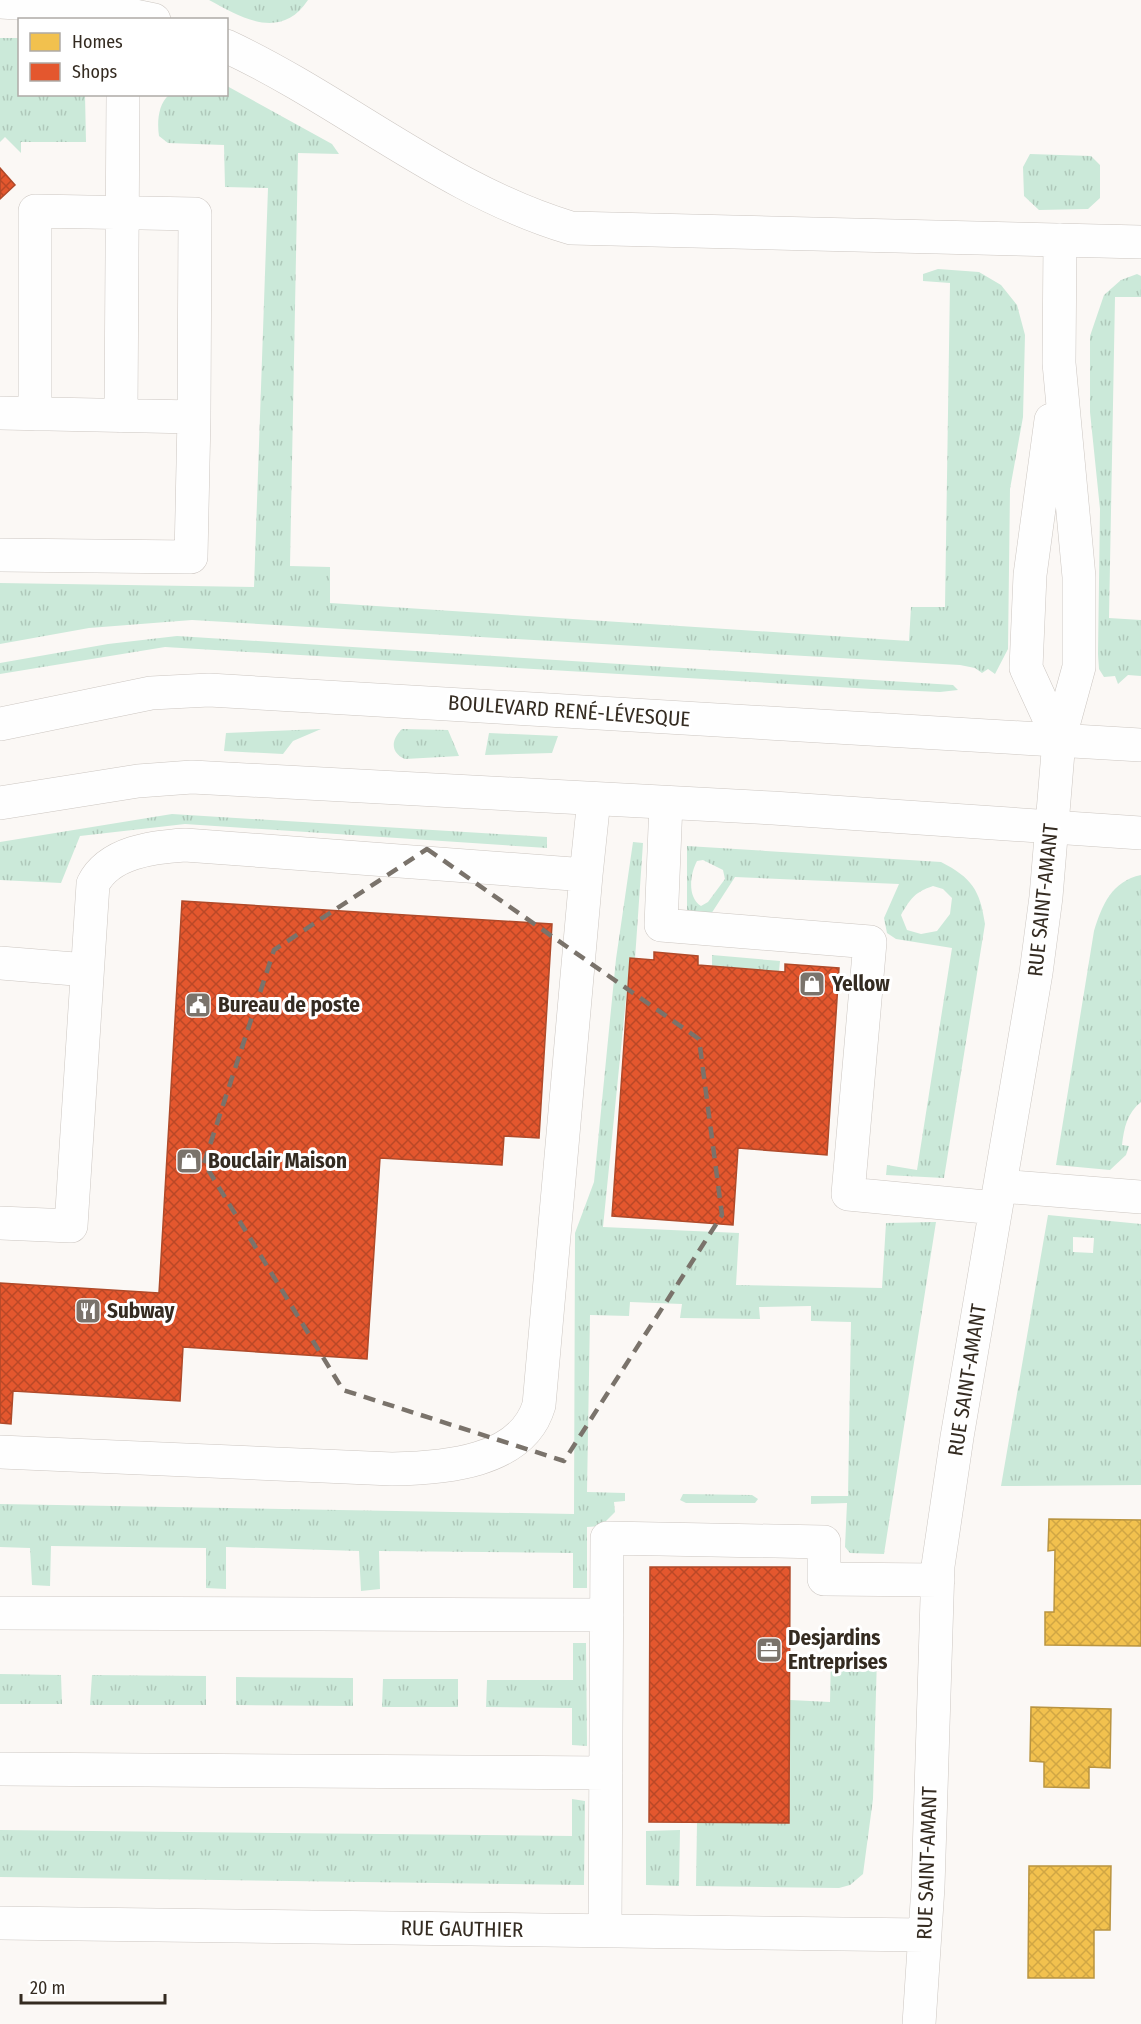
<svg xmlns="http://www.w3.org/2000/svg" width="1141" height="2024" font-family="'Fira Sans Condensed',sans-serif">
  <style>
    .grass { fill: url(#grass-tufts); fill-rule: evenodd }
    .homes { fill: url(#homes-cross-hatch); stroke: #b99440; stroke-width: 1.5 }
    .shops { fill: url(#shops-cross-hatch); stroke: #af4a2a; stroke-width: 1.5 }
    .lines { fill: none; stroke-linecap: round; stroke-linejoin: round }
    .minor-casing { stroke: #ccc6c1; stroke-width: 34 }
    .major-casing { stroke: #ccc6c1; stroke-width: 34 }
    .minor { stroke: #fefefe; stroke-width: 33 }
    .major { stroke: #fefefe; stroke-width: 33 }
    .marked { fill: none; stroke: #7a736b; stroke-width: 4.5; stroke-dasharray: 12 8; stroke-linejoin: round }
    .labels { text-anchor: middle; stroke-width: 6; stroke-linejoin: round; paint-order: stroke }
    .street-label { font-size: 21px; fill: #342b21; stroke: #fff }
    .poi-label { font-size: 21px; font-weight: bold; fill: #342b21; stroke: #fff; text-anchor: start }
  </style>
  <defs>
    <pattern id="grass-tufts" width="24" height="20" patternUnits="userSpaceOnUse" patternTransform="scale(1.5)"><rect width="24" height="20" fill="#cbe9d9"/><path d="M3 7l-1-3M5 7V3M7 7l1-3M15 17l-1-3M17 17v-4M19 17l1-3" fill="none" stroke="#afc8ba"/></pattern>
    <pattern id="homes-cross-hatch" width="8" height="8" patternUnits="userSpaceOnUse" patternTransform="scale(1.5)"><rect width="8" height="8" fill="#f2c14e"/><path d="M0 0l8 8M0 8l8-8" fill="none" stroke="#d0a644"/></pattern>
    <pattern id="shops-cross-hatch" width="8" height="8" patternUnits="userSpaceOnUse" patternTransform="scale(1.5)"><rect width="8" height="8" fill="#e4572e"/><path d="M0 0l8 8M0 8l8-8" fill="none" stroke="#ba4827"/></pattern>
  </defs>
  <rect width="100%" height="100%" fill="#fbf8f5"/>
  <path class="grass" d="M 209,0 L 308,0 C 281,41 242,18 209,0 Z
    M 0,38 L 19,38 L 20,94 L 85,95 L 86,142 L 21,142 L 21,153 L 5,137 L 0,142 Z
    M 227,86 L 332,144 L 339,154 L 298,153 L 290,566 L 330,567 L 330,603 L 909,641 L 911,607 L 945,607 L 950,283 L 923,281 L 923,274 L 938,269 L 979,272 L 1001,285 L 1017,305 L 1025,335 L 1023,417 L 1010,489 L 1008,649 L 995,674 L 988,669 L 982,673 L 975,668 L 960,665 L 192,620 L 89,628 L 0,644 L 0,583 L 254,587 L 268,188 L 225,187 L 224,145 L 168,143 L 159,136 C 157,123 158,104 169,95 L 226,94 Z
    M 1030,154 L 1091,156 L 1100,165 L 1100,198 L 1088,209 L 1039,210 L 1024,196 L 1023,167 Z
    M 1137,274 L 1141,276 L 1141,297 L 1115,297 L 1109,618 L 1141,620 L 1141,676 L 1128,675 L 1118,684 L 1115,676 L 1104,677 L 1099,669 L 1098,654 L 1100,509 L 1090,412 L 1090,336 L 1104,295 L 1121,280 Z
    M 177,636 L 953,685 L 958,690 L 940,692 L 872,689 L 165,647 L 0,674 L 0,663 L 108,644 Z
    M 321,729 L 293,741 L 283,754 L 224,751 L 226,733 Z
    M 402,729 L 448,730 L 459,756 L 405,759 C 390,752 391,740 402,729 Z
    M 489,733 L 558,736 L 552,753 L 485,755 Z
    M 172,814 L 547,837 L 547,848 L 185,824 L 80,836 L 61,883 L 0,880 L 0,842 Z
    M 633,842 L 643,843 L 635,959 L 630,959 L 603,1227 L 739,1233 L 736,1285 L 882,1288 L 886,1223 L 936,1222 L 884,1554 L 850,1553 L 845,1547 L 847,1503 L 811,1504 L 811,1496 L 848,1496 L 851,1322 L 811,1321 L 811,1306 L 759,1307 L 760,1319 L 680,1318 L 682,1304 L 630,1302 L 629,1316 L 590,1315 L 587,1492 L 625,1493 L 625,1501 L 614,1502 L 615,1512 L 601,1526 L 587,1527 L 587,1588 L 573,1588 L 573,1553 L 379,1551 L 380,1589 L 361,1591 L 359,1551 L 226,1547 L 226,1589 L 206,1588 L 206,1548 L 51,1546 L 50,1586 L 32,1585 L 30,1548 L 0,1547 L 0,1504 L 574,1514 L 575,1233 L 594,1182 L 616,959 Z
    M 687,846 L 941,862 C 972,878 980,890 985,924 L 944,1178 L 886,1175 L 887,1165 L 917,1170 L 952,948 L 896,939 L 887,933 L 884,918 L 899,884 L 735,877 L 711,914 L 687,910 ZM 703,860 L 723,870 L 725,879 L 708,902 L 701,906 C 687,897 690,874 697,861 ZM 933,886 L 943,889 L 952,898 L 950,914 L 937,931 L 921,934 L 907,930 L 901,915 C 910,899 915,892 933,886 Z
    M 1141,875 L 1141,1102 C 1127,1113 1124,1128 1122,1145 L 1129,1146 L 1126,1155 L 1110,1170 L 1056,1165 L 1094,931 C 1102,905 1112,881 1141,875 Z
    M 712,955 L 780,961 L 779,971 L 712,966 Z
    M 1048,1215 L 1141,1224 L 1141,1485 L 1001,1486 ZM 1073,1237 L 1094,1238 L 1093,1253 L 1073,1252 Z
    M 683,1494 L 752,1495 L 758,1499 L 755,1503 L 686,1503 L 680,1500 Z
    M 573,1643 L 586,1643 L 587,1746 L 572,1745 L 572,1708 L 486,1707 L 487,1680 L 573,1680 Z
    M 831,1655 L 877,1657 L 873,1799 L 863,1874 L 850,1885 L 839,1888 L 696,1886 L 697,1823 L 789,1823 L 790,1700 L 830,1702 Z
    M 0,1674 L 61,1675 L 62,1704 L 0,1704 Z
    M 92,1675 L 206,1676 L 206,1705 L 90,1705 Z
    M 236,1677 L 353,1678 L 353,1706 L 236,1705 Z
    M 383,1679 L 458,1679 L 458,1707 L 382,1707 Z
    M 572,1799 L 585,1801 L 584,1885 L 0,1877 L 0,1830 L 572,1836 Z
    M 680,1830 L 679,1886 L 646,1885 L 646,1831 Z"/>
  <path class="homes" d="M 1049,1519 L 1141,1520 L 1141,1646 L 1045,1645 L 1045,1612 L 1054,1612 L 1055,1550 L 1048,1551 Z
    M 1031,1707 L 1111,1709 L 1110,1768 L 1089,1767 L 1089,1788 L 1044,1787 L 1044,1762 L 1030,1761 Z
    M 1029,1866 L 1111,1866 L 1110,1930 L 1094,1930 L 1094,1978 L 1028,1978 Z"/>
  <path class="shops" d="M 0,168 L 15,185 L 0,199 Z
    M 182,901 L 552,924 L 539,1138 L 504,1136 L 502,1165 L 380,1158 L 367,1359 L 183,1347 L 180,1401 L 13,1391 L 11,1424 L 0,1423 L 0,1283 L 159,1293 Z
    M 654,952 L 698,956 L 698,965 L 785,972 L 785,964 L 839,968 L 827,1155 L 738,1148 L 733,1225 L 612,1216 L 630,958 L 654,960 Z
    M 650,1567 L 790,1567 L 789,1823 L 649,1822 Z"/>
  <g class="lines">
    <g class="minor-casing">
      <path id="minor" d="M 0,2 L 97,8 L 154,20
        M 226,46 C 344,101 446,191 571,228 L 1141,242
        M 0,413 L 194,417 L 191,557 L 0,555
        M 35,414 L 35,211 L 195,214 L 194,417
        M 121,416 L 123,94
        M 1051,420 L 1030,575 L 1026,668 L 1059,740
        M 666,803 L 661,925 L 870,942 L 848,1194 L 996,1208
        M 0,963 L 87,970
        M 1000,1186 L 1141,1197
        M 0,1223 L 71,1226 L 93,884 C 109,852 153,847 185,845 L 586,875 L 594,799
        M 0,1452 L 392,1469 C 443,1468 522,1463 539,1405 L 586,875
        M 0,1613 L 607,1615
        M 0,1769 L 606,1773
        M 0,1923 L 924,1935
        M 605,1930 L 607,1538 L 824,1542 L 824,1579 L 938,1580
        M 919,2024 L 928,1887 L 938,1566 L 957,1437 L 1036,973 L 1046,897 L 1059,740 L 1079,667 L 1079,577 L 1059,363 L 1060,240"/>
    </g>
    <g class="major-casing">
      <path id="major" d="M 0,724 L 151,693 L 209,690 L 1141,745
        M 0,803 L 138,781 L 192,777 L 773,808 L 1141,833"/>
    </g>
    <use href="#minor" class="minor"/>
    <use href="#major" class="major"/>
  </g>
  <path class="marked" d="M 427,849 L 699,1039 L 722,1215 L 564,1461 L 343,1390 L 204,1163 L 274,950 Z"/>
  <defs>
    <g id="shop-square" transform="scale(1.35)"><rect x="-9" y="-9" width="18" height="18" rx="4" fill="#7a736b" stroke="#fff"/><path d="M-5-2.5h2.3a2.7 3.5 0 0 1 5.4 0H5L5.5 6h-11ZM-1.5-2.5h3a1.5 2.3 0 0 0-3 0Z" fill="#fff"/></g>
    <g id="civic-square" transform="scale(1.35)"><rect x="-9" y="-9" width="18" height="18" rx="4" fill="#7a736b" stroke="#fff"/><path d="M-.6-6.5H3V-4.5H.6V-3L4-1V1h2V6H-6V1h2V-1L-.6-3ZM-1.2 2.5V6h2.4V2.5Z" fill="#fff"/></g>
    <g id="restaurant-square" transform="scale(1.35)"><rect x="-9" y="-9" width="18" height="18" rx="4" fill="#7a736b" stroke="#fff"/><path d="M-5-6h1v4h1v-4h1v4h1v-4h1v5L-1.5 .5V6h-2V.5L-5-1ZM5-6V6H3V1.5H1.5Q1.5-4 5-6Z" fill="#fff"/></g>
    <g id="office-square" transform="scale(1.35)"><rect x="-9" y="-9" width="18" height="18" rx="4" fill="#7a736b" stroke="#fff"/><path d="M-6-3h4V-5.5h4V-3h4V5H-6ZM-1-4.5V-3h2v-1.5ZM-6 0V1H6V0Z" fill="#fff"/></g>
  </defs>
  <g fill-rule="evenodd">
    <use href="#shop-square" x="812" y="984"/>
    <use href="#civic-square" x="198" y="1005"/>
    <use href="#shop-square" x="189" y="1161"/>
    <use href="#restaurant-square" x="88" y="1311"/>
    <use href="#office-square" x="769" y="1650"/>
  </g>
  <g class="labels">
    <g class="street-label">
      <text transform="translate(569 711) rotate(4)" y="7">BOULEVARD RENÉ-LÉVESQUE</text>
      <text transform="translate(1043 900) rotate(-84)" y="7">RUE SAINT-AMANT</text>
      <text transform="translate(967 1380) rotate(-81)" y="7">RUE SAINT-AMANT</text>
      <text transform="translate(927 1863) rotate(-88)" y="7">RUE SAINT-AMANT</text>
      <text transform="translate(462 1929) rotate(1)" y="7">RUE GAUTHIER</text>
    </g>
    <g class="poi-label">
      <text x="832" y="991">Yellow</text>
      <text x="218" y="1012">Bureau de poste</text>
      <text x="208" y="1168">Bouclair Maison</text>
      <text x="107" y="1318">Subway</text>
      <text x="788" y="1645">Desjardins<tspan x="788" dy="24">Entreprises</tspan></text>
    </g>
  </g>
  <rect x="18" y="18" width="210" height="78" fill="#ffffff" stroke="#aeaaa6" stroke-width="1.5"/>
  <rect x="30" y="33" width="30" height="18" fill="#f2c14e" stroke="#aeaaa6" stroke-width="1.5"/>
  <text x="72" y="48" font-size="18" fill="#342b21">Homes</text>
  <rect x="30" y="63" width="30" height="18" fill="#e4572e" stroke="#aeaaa6" stroke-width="1.5"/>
  <text x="72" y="78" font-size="18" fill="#342b21">Shops</text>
  <path d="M21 1994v9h144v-9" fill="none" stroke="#342b21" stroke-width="3"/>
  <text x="30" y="1994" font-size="18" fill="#342b21" stroke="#ffffff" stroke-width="4.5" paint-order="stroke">20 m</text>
</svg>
